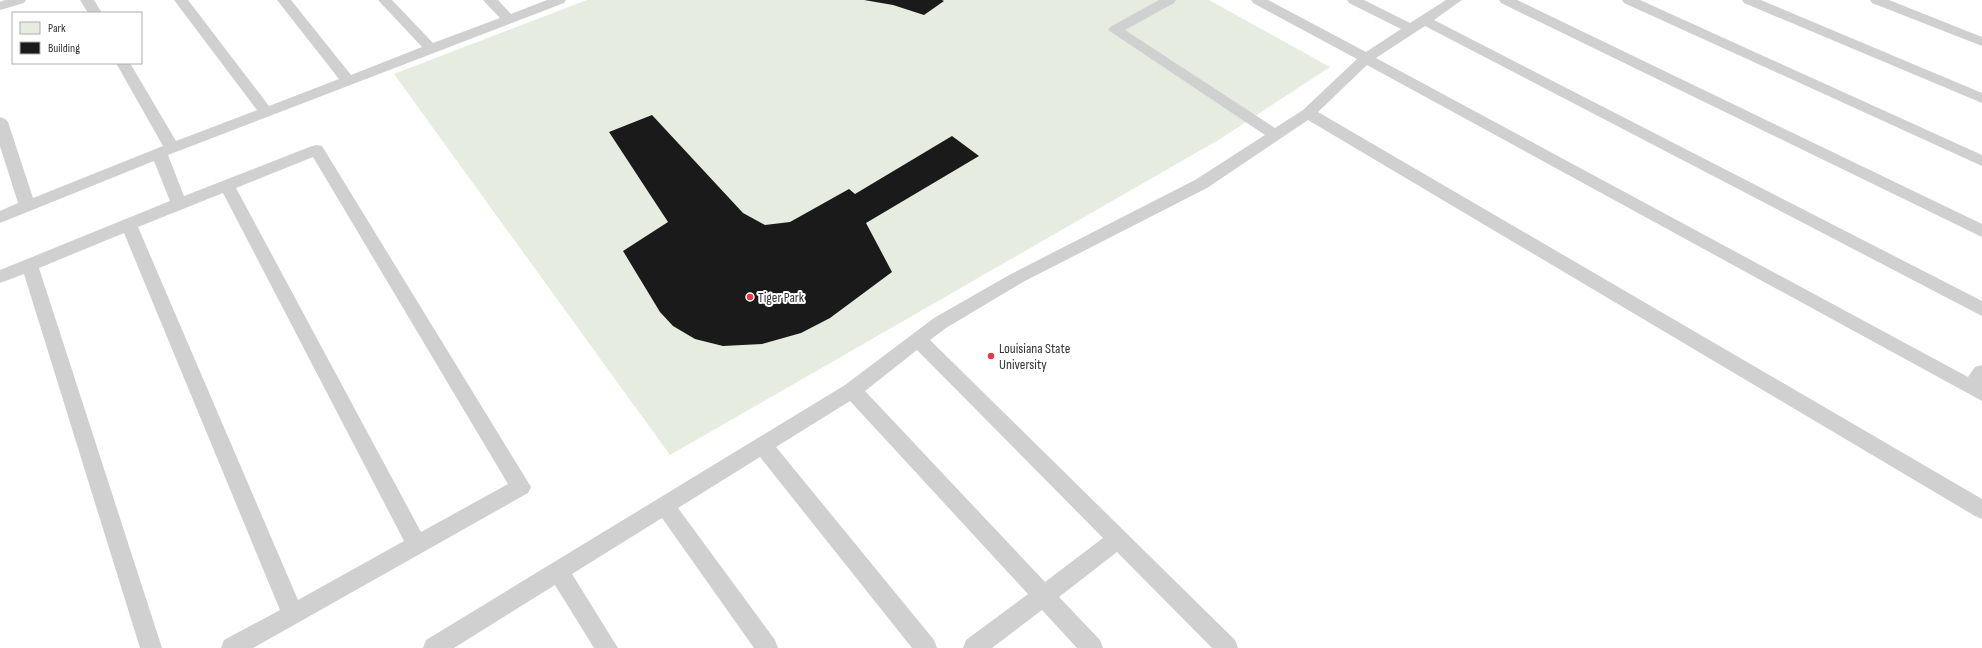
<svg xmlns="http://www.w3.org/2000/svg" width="1982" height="648" font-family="'Sofia Sans Condensed',sans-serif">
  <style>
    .green { fill: #e6ecdf }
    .building { fill: #1a1a1a }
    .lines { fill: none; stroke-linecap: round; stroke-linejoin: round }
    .lane { fill: #d0d0d0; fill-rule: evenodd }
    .poi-dot { fill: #e63946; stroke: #fff; stroke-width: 1.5 }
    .labels { text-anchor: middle; stroke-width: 4; stroke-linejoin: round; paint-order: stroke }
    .poi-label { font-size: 14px; fill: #333; stroke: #fff; text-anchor: start }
  </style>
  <rect width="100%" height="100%" fill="#fff"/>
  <path class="green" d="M 587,0 L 1209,0 L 1330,67 L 1220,139 L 670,455 L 394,74 Z"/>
  <path class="building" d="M 864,0 L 942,0 L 944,1 L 924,15 L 893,5 Z
    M 652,115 L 743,213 L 765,225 L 790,222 L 849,189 L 855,194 L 952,136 L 979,156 L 866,223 L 892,272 L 830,318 L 801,333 L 762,344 L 723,346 L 695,339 L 673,326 L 660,312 L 623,251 L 668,222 L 609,132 Z"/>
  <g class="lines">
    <path class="lane" d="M 5,0 L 26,0 L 24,3 L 0,10 L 0,2 Z
      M 80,0 L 94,0 L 102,13 L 88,13 Z
      M 174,0 L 188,0 L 269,106 L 339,79 L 277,0 L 291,0 L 351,75 L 422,47 L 378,0 L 392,0 L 433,43 L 500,18 L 483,0 L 498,0 L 511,14 L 547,0 L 566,0 L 564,3 L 168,155 L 184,196 L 312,146 L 317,145 L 322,146 L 531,487 L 528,493 L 253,648 L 221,648 L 224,640 L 280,610 L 124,233 L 39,268 L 162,648 L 140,648 L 24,274 L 0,283 L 0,270 L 170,201 L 154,161 L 0,223 L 0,211 L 18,203 L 0,146 L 0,117 L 5,119 L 8,122 L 33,198 L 163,146 L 116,63 L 130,63 L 176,141 L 257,110 ZM 313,157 L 508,484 L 421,532 L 236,188 ZM 223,193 L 404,541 L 298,600 L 138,227 Z
      M 1159,0 L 1176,0 L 1174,3 L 1125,30 L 1275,128 L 1303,110 L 1357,59 L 1253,3 L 1251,0 L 1268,0 L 1366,52 L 1401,29 L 1349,3 L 1347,0 L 1364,0 L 1410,23 L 1446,0 L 1462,0 L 1434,20 L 1982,301 L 1982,316 L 1425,26 L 1376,58 L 1968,377 L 1975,367 L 1982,365 L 1982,401 L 1367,65 L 1318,112 L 1982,499 L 1982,519 L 1975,516 L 1308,120 L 1207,188 L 1023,282 L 946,328 L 930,340 L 1235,640 L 1238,648 L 1212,648 L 1117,552 L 1059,597 L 1100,640 L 1103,648 L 1077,648 L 1042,610 L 992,648 L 963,648 L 966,640 L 1028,594 L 850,401 L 776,447 L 934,640 L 937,648 L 912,648 L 760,457 L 678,508 L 775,640 L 778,648 L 754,648 L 662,518 L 572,574 L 618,648 L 594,648 L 555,585 L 454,648 L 423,648 L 426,640 L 845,385 L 934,318 L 1011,274 L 1195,180 L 1265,135 L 1108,30 L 1110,27 ZM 917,350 L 1103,538 L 1045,582 L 865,391 Z
      M 1499,0 L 1517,0 L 1982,224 L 1982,237 L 1501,3 Z
      M 1622,0 L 1640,0 L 1982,155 L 1982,166 L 1624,3 Z
      M 1742,0 L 1761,0 L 1982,93 L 1982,103 L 1744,3 Z
      M 1870,0 L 1889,0 L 1982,37 L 1982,46 L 1872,3 Z"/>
  </g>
  <g class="poi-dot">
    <circle cx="750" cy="297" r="4"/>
    <circle cx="991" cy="356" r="4"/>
  </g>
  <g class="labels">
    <g class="poi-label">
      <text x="758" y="302">Tiger Park</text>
      <text x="999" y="353">Louisiana State<tspan x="999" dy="16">University</tspan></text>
    </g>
  </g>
  <rect x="12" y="12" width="130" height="52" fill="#ffffff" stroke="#adadad"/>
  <rect x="20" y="22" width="20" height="12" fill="#e6ecdf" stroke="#adadad"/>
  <text x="48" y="32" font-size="12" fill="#333333">Park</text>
  <rect x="20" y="42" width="20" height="12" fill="#1a1a1a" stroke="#adadad"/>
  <text x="48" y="52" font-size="12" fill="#333333">Building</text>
</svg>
